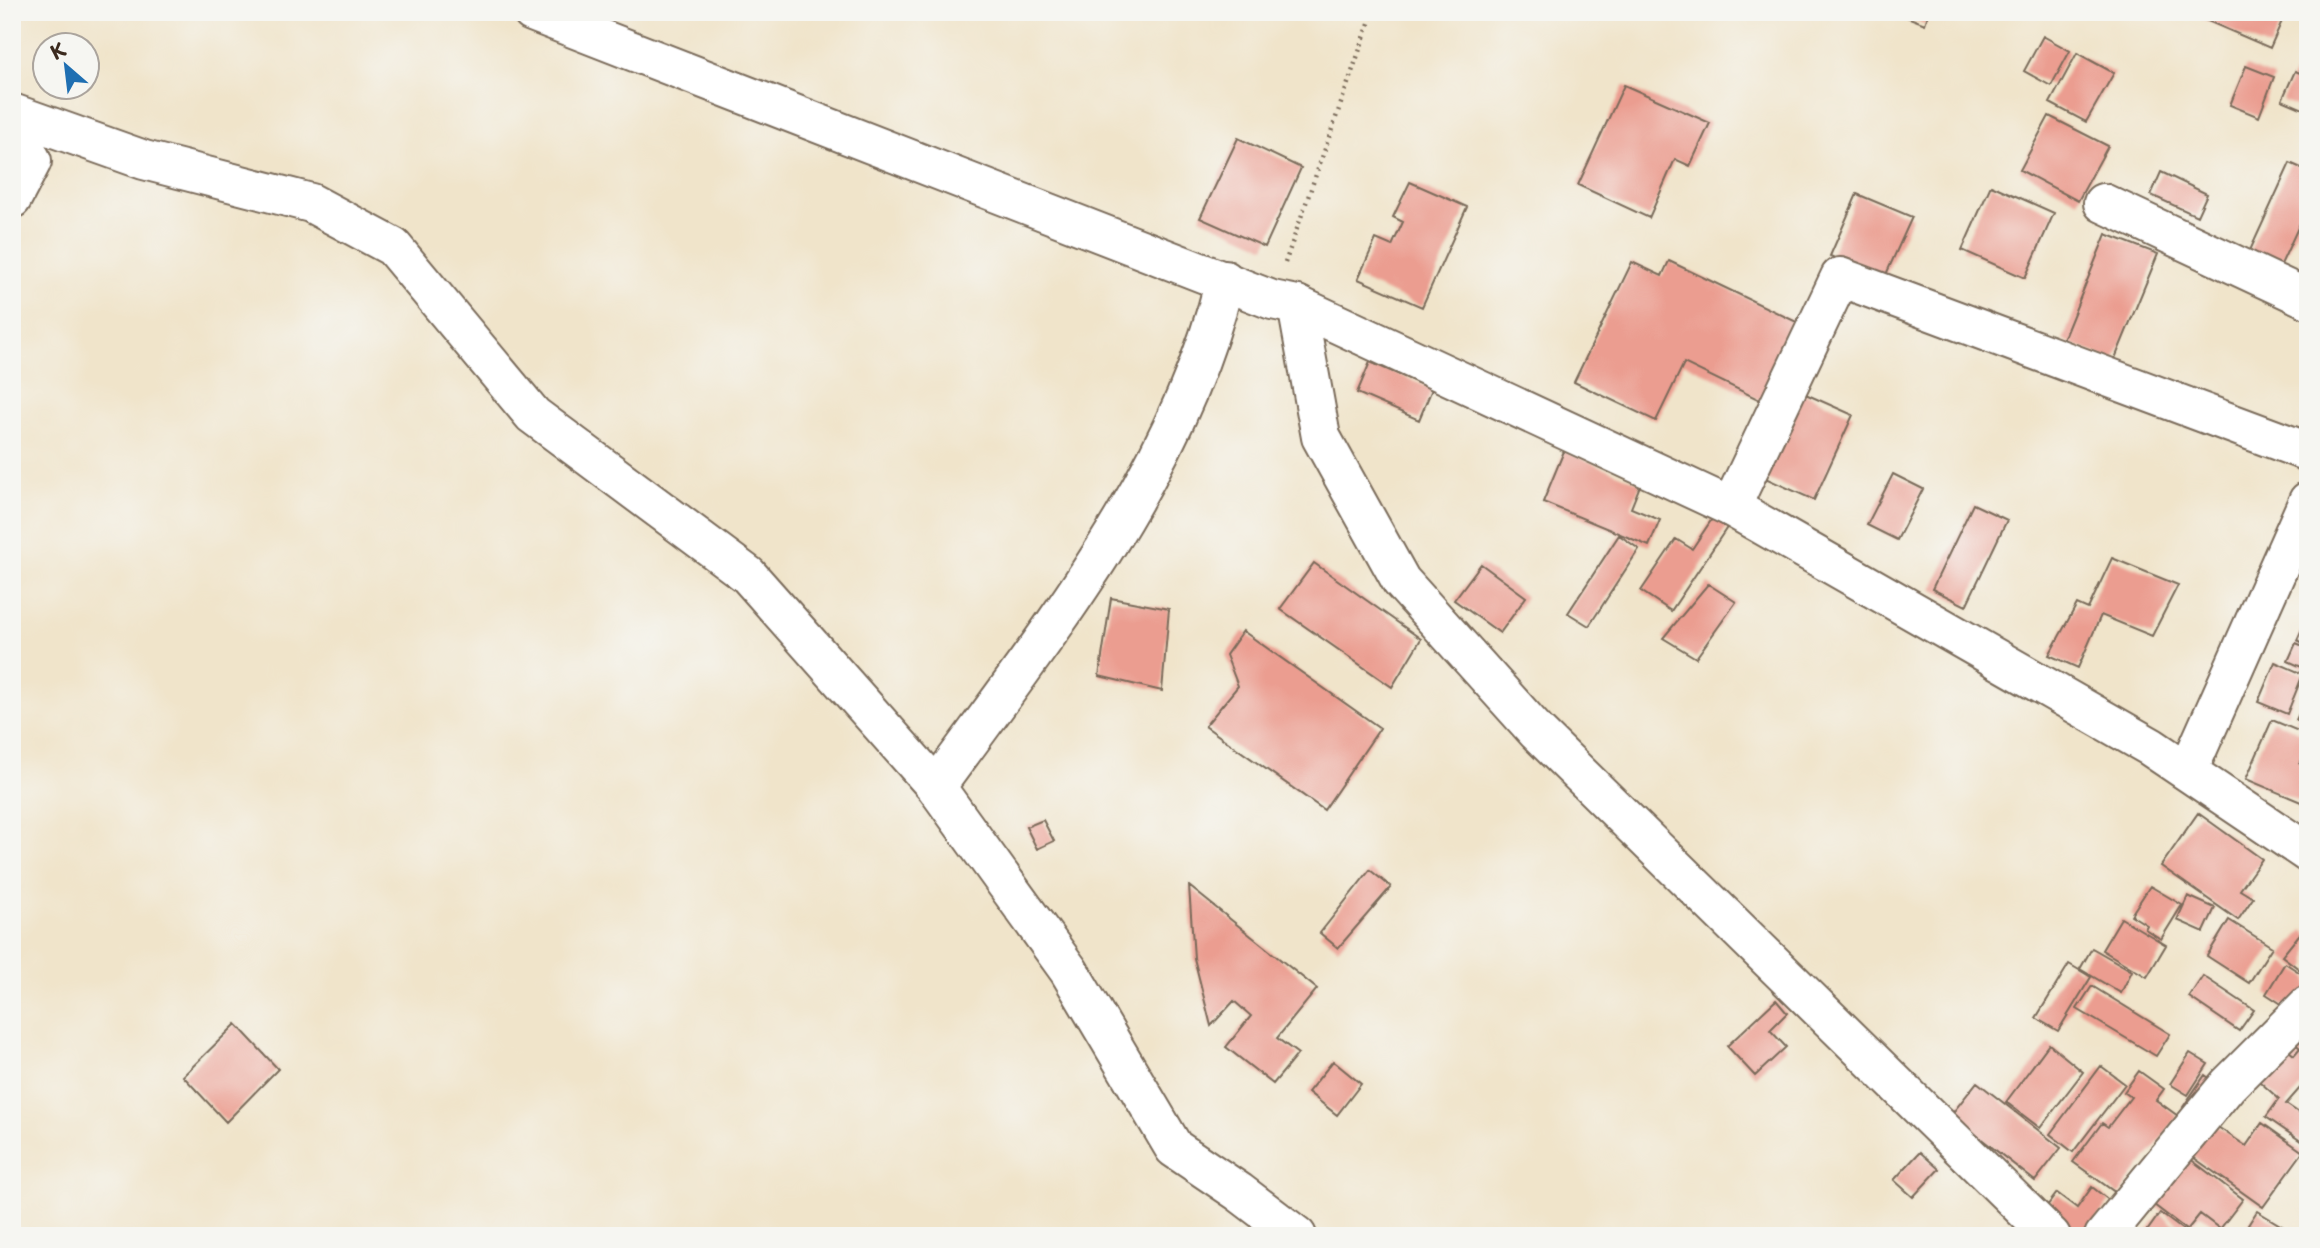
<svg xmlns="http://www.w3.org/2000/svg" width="2320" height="1248" font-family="'Playpen Sans',sans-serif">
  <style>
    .building { fill: #eb9d90 }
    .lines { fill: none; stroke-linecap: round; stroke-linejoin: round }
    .street-casing { stroke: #7a6b5a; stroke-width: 42 }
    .secondary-casing { stroke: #7a6b5a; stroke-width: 42 }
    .path { stroke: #7a6b5a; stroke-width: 4.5; stroke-dasharray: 2 5; stroke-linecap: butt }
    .street { stroke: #fff; stroke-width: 38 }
    .secondary { stroke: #fff; stroke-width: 38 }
  </style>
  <rect width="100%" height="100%" fill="#f6f6f2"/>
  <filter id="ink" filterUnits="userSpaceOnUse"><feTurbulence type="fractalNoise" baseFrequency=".0143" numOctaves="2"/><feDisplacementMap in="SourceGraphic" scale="14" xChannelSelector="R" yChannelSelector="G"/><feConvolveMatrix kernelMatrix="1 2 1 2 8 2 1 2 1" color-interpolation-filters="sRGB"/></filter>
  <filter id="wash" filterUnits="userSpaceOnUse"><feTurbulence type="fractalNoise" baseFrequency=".00686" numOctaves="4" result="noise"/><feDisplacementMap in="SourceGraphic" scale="28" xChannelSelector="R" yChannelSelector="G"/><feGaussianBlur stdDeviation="1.57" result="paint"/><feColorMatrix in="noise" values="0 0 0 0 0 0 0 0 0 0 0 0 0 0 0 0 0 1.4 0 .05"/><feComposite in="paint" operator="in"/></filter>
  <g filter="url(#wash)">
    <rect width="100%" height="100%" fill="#f0e4ca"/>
    <g id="blocks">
      <path class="building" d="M 1894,12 L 1929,12 L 1925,24 Z
        M 2187,12 L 2286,12 L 2270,48 Z
        M 2043,36 L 2070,51 L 2051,86 L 2024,71 Z
        M 2077,53 L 2114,73 L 2086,122 L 2050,103 Z
        M 2246,66 L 2274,77 L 2259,117 L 2230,105 Z
        M 2295,71 L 2308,76 L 2308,111 L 2282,100 Z
        M 1624,85 L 1710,123 L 1690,166 L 1675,159 L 1649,218 L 1578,185 Z
        M 2049,116 L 2108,146 L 2078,201 L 2020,170 Z
        M 1238,138 L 1301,168 L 1265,247 L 1200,218 Z
        M 2290,163 L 2308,171 L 2308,206 L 2278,271 L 2247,257 Z
        M 2161,172 L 2207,194 L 2197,216 L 2151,195 Z
        M 1410,182 L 1467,207 L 1422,307 L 1358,279 L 1376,239 L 1392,246 L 1403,222 L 1393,217 Z
        M 1991,185 L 2054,213 L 2025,278 L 1962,250 Z
        M 1857,194 L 1912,217 L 1884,279 L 1830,256 Z
        M 2106,234 L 2158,254 L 2114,361 L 2063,340 Z
        M 1669,261 L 1805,326 L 1768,404 L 1684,363 L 1656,421 L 1574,382 L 1632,262 L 1662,276 Z
        M 1370,362 L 1432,389 L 1419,420 L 1357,393 Z
        M 1801,392 L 1853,415 L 1814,500 L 1763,477 Z
        M 1564,451 L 1641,483 L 1631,508 L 1660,520 L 1649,546 L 1543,502 Z
        M 1893,474 L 1923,489 L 1897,540 L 1867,525 Z
        M 1973,504 L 2007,520 L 1966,606 L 1932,589 Z
        M 1714,516 L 1728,526 L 1671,611 L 1641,591 L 1676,539 L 1692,549 Z
        M 1619,535 L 1639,549 L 1589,626 L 1568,613 Z
        M 2112,558 L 2178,585 L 2152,636 L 2101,615 L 2078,668 L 2049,655 L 2077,604 L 2088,609 Z
        M 1314,563 L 1421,639 L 1392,687 L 1280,609 Z
        M 1481,564 L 1526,597 L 1500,633 L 1454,600 Z
        M 1708,584 L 1736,602 L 1696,658 L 1663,638 Z
        M 1111,598 L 1169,609 L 1162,691 L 1099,676 Z
        M 2308,616 L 2308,645 L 2297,640 Z
        M 1243,631 L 1380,728 L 1324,810 L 1205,726 L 1238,686 L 1226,655 Z
        M 2296,643 L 2308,648 L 2308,670 L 2288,661 Z
        M 2275,662 L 2303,674 L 2287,714 L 2258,702 Z
        M 2308,694 L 2308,725 L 2296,720 Z
        M 2272,720 L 2308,735 L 2308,747 L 2300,764 L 2308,768 L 2308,805 L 2246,779 Z
        M 2198,813 L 2262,859 L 2240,890 L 2253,898 L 2238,920 L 2161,866 Z
        M 1043,820 L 1054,841 L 1037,849 L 1026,827 Z
        M 1370,870 L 1391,887 L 1338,948 L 1320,933 Z
        M 1189,886 L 1317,989 L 1277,1038 L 1298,1054 L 1273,1084 L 1226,1047 L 1251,1016 L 1234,1001 L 1211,1026 L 1194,958 Z
        M 2150,886 L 2182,905 L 2161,939 L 2145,929 L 2147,925 L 2131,915 Z
        M 2188,896 L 2215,908 L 2204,932 L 2177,920 Z
        M 2121,918 L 2166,945 L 2147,977 L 2102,950 Z
        M 2229,920 L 2272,947 L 2249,983 L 2207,956 Z
        M 2303,930 L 2308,934 L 2308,965 L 2303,972 L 2282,956 Z
        M 2092,948 L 2132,971 L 2121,993 L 2080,969 Z
        M 2285,963 L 2308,978 L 2308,998 L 2297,1014 L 2266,994 Z
        M 2069,964 L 2091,977 L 2058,1031 L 2036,1018 Z
        M 2203,976 L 2254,1010 L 2239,1031 L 2189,997 Z
        M 2092,986 L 2170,1034 L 2156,1056 L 2077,1009 Z
        M 1776,1000 L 1787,1013 L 1770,1030 L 1786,1047 L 1755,1076 L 1727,1046 Z
        M 2308,1023 L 2308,1079 L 2286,1104 L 2308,1119 L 2308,1146 L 2266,1117 L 2279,1099 L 2251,1074 L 2278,1042 L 2294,1055 L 2300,1048 L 2286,1035 Z
        M 236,1024 L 278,1069 L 226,1122 L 183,1076 Z
        M 2049,1044 L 2083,1072 L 2040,1128 L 2006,1102 Z
        M 2190,1053 L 2208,1064 L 2188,1095 L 2170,1084 Z
        M 1333,1061 L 1361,1084 L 1337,1115 L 1308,1092 Z
        M 2101,1066 L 2125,1084 L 2073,1152 L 2050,1134 Z
        M 2139,1071 L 2164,1089 L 2156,1100 L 2178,1116 L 2119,1195 L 2073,1162 L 2102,1123 L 2108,1127 L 2131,1097 L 2124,1092 Z
        M 2205,1075 L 2221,1087 L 2199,1118 L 2183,1107 Z
        M 1977,1082 L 2061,1148 L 2035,1181 L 1951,1115 Z
        M 2212,1123 L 2246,1146 L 2262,1123 L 2303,1152 L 2263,1207 L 2190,1155 Z
        M 2177,1149 L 2243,1199 L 2220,1229 L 2200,1214 L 2187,1230 L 2141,1195 Z
        M 1920,1152 L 1939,1169 L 1913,1197 L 1894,1180 Z
        M 2092,1187 L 2110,1201 L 2085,1236 L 2071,1236 L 2041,1214 L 2057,1193 L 2077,1208 Z
        M 2257,1211 L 2285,1228 L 2281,1236 L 2241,1236 Z
        M 2160,1213 L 2191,1236 L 2145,1234 Z"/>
    </g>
  </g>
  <g filter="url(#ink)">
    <use href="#blocks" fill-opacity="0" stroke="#7a6b5a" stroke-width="2"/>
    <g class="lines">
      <g class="street-casing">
        <path id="street" d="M 12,113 L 144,160 L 311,203 L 393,247 L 533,415 L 748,575 L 936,787 L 1069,971 L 1174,1148 L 1239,1192 L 1297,1236
          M 12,121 L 32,161 L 12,199
          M 2103,203 L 2308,299
          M 1297,305 L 1321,437 L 1401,581 L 1537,732 L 2051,1236
          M 1731,507 L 1840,277 L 2308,452
          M 2188,771 L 2308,501
          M 936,787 C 1051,629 1178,473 1225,280
          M 2104,1236 L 2228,1085 L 2308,1005"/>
      </g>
      <g class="secondary-casing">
        <path id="secondary" d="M 532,12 L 1272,300 L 1297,305 L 1731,507 L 2151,747 L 2308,853"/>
      </g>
      <path class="path" d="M 1285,263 L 1373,12"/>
      <use href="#street" class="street"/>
      <use href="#secondary" class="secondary"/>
    </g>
  </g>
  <rect width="2320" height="1248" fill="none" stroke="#f6f6f2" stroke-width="42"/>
  <g transform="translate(66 66) rotate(332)"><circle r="33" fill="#f6f6f2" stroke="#aba49d" stroke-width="2"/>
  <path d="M0-5L12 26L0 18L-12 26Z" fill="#1f6fb2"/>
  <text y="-10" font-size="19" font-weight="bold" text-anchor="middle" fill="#3b2a1e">K</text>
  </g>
</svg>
